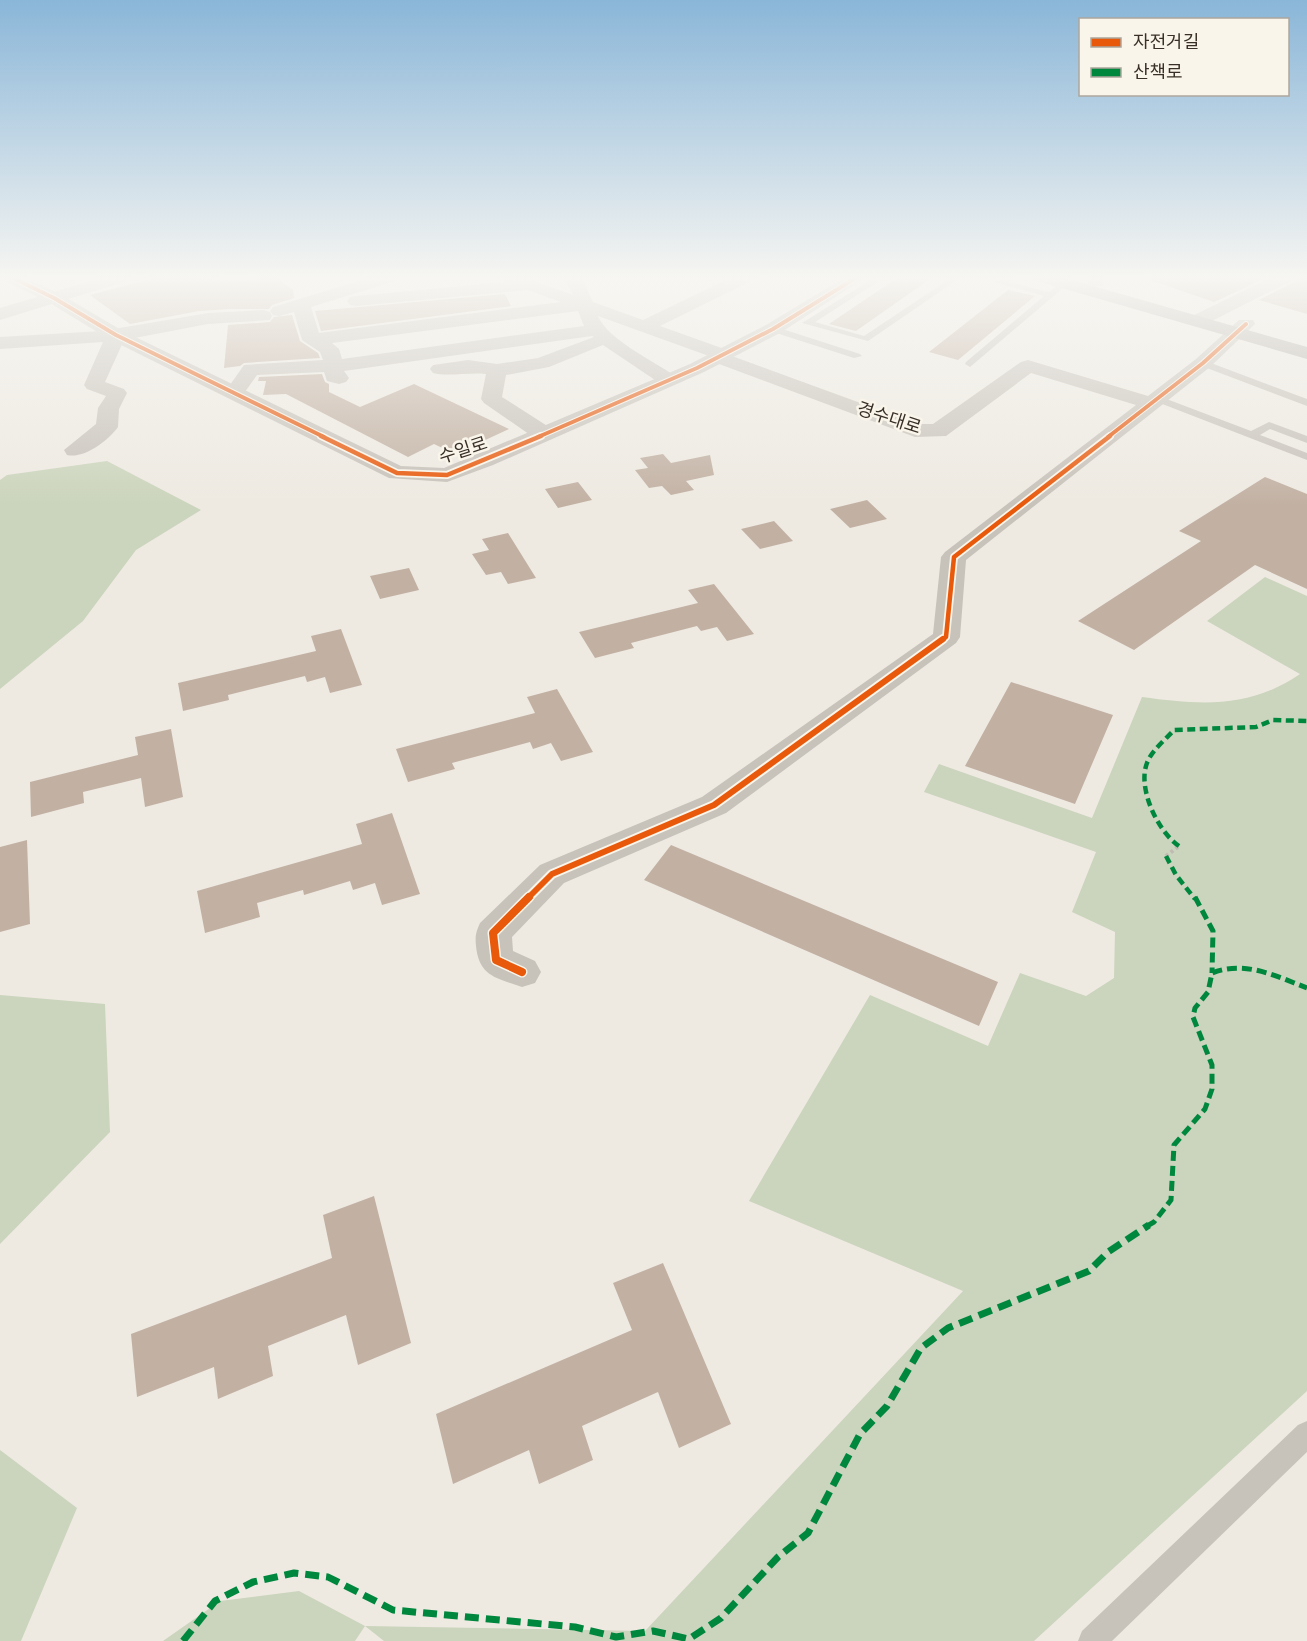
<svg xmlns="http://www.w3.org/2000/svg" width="1307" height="1641" font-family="Inter,'Noto Sans KR',sans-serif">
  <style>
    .green { fill: #cbd4bc }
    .building { fill: #c2b1a3 }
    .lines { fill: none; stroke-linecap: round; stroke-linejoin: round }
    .path { stroke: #c0bbb3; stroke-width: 4; stroke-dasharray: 3 3; stroke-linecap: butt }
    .service { fill: #c7c2ba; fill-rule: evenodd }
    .minor { fill: #c7c2ba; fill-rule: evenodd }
    .tertiary { fill: #c7c2ba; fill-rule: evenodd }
    .primary { fill: #b6b0a9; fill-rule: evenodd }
    .quiet-far2 { stroke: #00873e; stroke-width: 4.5; stroke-dasharray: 8 4.5; stroke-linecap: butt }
    .quiet-far1 { stroke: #00873e; stroke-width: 5; stroke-dasharray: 10 5; stroke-linecap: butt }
    .quiet { stroke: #00873e; stroke-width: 7; stroke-dasharray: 14 7; stroke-linecap: butt }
    .cycleway-far3-casing { stroke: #faf5ea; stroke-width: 6 }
    .cycleway-far2-casing { stroke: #faf5ea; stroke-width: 8 }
    .cycleway-far1-casing { stroke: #faf5ea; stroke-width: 10 }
    .cycleway-casing { stroke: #faf5ea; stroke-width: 11 }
    .cycleway-far3 { stroke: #e8590c; stroke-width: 4 }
    .cycleway-far2 { stroke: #e8590c; stroke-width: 4.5 }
    .cycleway-far1 { stroke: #e8590c; stroke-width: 6 }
    .cycleway { stroke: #e8590c; stroke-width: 8 }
    .labels { text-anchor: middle; stroke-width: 5; stroke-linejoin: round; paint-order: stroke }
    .far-street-label { font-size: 18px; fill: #383029; stroke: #faf5ea }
  </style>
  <rect width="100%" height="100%" fill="#eeeae2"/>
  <path class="green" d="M 107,461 L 201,510 L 136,550 L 83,621 L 0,689 L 0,480 L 7,475 Z
    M 1265,577 L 1307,596 L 1307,1391 L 1034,1641 L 384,1641 L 365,1626 L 355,1641 L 163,1641 L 220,1601 L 299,1591 L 365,1626 L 645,1631 L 963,1291 L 749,1201 L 870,995 L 988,1046 L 1020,973 L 1086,996 L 1114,978 L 1115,932 L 1072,912 L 1096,852 L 924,792 L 939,764 L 1092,818 L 1142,697 C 1201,705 1249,709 1300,674 L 1207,621 Z
    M 0,995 L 105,1004 L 110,1132 L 0,1244 Z
    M 0,1450 L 77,1508 L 21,1641 L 0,1641 Z"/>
  <path class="building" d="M 161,276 L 245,281 L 275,276 L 293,290 L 294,298 L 272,305 L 269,309 L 230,309 L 199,311 L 130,324 L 90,295 Z
    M 900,276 L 928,276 L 930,279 L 856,331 L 829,324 Z
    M 1151,276 L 1270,276 L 1214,302 L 1150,280 Z
    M 1298,276 L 1307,276 L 1307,314 L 1259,300 L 1294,282 Z
    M 1008,290 L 1035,296 L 958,360 L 929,352 Z
    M 505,294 L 511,306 L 321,331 L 315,311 Z
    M 292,315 L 300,341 L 318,353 L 320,358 L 244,363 L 240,366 L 224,368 L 228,325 L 270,322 L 274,317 Z
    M 322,374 L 325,382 L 329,384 L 329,392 L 360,407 L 414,384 L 509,429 L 455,454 L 434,444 L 408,457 L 286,394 L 263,395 L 266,381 L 258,381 L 259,377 Z
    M 663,454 L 671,463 L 710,455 L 714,475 L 686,481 L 694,490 L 671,495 L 662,486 L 649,488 L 635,470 L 648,468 L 640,458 Z
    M 1265,477 L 1307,494 L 1307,589 L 1255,565 L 1134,650 L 1078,621 L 1201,541 L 1179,531 Z
    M 578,482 L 592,500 L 558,508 L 545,489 Z
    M 867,500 L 887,519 L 850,528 L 830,509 Z
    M 774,521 L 793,541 L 760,549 L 741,529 Z
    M 508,533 L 536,578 L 508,584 L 501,572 L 486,575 L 472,554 L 489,550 L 482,539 Z
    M 409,568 L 419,590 L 380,599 L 370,576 Z
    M 714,584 L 754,634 L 727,641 L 717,627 L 701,631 L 697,626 L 631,643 L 634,648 L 595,658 L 579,632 L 698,603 L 688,590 Z
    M 341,629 L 362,685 L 330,693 L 325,677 L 307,682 L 305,676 L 228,695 L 229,700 L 183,711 L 178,683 L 316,651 L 311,636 Z
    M 1011,682 L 1113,715 L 1075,804 L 965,766 Z
    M 557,689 L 593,752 L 561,761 L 551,743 L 533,749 L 530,742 L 452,763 L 455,769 L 408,782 L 396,749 L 535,713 L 527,697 Z
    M 171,729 L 183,797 L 145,807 L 141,778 L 83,792 L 84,803 L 31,817 L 30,782 L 138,755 L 135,737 Z
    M 392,813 L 420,894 L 382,905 L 375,883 L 353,890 L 350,881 L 304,895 L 303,890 L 257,903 L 260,917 L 205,933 L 197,891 L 362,844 L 356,824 Z
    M 27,840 L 30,924 L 0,932 L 0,847 Z
    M 671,845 L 998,982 L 979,1026 L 644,880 Z
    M 374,1196 L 411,1343 L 358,1365 L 346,1315 L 268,1346 L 273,1376 L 218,1399 L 214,1367 L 137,1397 L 131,1334 L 332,1258 L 323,1215 Z
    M 663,1263 L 731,1424 L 679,1448 L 658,1392 L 582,1426 L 593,1460 L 539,1484 L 529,1450 L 453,1484 L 436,1414 L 632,1330 L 613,1283 Z"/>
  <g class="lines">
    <path class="path" d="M 1166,856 L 1179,846"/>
    <path class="service" d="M 877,276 L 887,276 L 815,322 L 864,336 L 954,276 L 963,276 L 868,341 L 802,323 Z
      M 973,276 L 986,276 L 1049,292 L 1062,281 L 1069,283 L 970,367 L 965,364 L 966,362 L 1044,296 Z
      M 773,326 L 860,354 L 862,356 L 854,358 L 770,331 L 768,329 Z
      M 1203,360 L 1307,399 L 1307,406 L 1199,365 L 1198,363 Z
      M 1156,395 L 1251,431 L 1269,422 L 1307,436 L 1307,443 L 1270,429 L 1260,435 L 1307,453 L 1307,460 L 1152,400 L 1151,398 Z
      M 1307,1421 L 1307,1452 L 1112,1641 L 1078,1641 L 1082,1631 L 1298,1425 Z"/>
    <path class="minor" d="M 107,276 L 133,276 L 130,280 L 0,320 L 0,308 Z
      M 375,276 L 401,276 L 398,280 L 311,307 L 319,333 L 561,302 L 528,290 L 356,306 L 350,305 L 347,301 L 350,297 L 356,296 L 505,282 L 499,280 L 497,276 L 520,276 L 573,295 L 563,276 L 581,276 L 593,302 L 643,320 L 734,276 L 755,276 L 753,280 L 660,326 L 730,351 L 732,356 L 918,424 L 933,424 L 1021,362 L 1028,360 L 1148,396 L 1196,359 L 1239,320 L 1253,320 L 1255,324 L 1210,367 L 966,560 L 960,637 L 956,643 L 726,813 L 564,883 L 512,937 L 513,951 L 535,961 L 541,972 L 535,983 L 522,987 C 496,978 479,976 476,946 C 475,936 476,932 480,923 L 540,865 L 702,797 L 933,634 L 941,557 L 945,552 L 1136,405 L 1031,373 L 946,436 L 915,437 L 711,361 L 709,356 L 598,316 C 608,340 654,361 675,376 L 678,380 L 675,384 L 661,384 L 603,345 L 549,367 L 506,375 L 502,397 L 552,429 L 555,434 L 552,439 L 544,441 L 536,439 L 484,403 L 481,399 L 486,374 C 468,372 449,377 433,373 L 430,369 L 433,365 L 468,360 L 497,364 L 538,358 L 594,337 L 592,336 L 344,371 L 349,378 L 346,382 L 339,384 L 327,381 L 324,372 L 257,375 L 242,396 L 235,398 L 228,396 L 225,392 L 244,365 L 323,360 L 320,352 L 302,340 L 294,312 L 279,316 L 273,315 L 270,311 L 273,307 ZM 578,311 L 584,326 L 342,359 L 339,349 L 332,343 Z
      M 1090,276 L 1107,276 L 1102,286 L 1090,286 L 1087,282 Z
      M 1274,276 L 1296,276 L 1293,280 L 1204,325 L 1190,325 L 1188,321 L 1190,317 Z
      M 263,310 L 270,312 L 272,316 L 270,320 L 208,324 L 124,340 L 105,382 L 124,389 L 127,393 L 119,409 L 118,427 C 108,441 84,459 67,455 L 64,450 L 96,424 L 98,408 L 106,396 L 87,389 L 84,385 L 103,342 L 0,349 L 0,337 L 102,331 L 208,313 Z"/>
    <path class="tertiary" d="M 0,276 L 22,276 L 60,294 L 123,331 L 401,466 L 444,468 L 690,364 L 766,325 L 847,276 L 868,276 L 780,333 L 704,372 L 493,465 L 447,482 L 389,478 L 109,339 L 48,302 L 3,280 Z"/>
    <path class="primary" d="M 1031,276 L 1058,276 L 1307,347 L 1307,359 L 1034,280 Z"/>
    <path class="quiet-far2" d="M 1179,846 C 1158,832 1137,788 1147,763 C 1152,750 1165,740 1174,730 L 1256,727 L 1273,720 L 1307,721
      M 1166,856 L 1176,875 L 1195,899"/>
    <path class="quiet-far1" d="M 1195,897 L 1213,931 L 1212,973
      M 1147,1226 L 1154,1222 L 1171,1200 L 1174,1145 L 1205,1109 L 1212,1089 L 1212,1065 L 1193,1017 L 1195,1008 L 1208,992 L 1212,973 C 1245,960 1276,976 1307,988"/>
    <path class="quiet" d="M 183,1641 L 215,1601 L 253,1582 L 294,1573 L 328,1577 L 393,1610 L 575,1627 L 616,1637 L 653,1631 L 689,1639 L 721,1618 L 778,1557 L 808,1533 L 860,1434 L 887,1406 L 921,1348 L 948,1328 L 1089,1271 L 1108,1252 L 1149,1225"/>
    <g class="cycleway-far3-casing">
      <path id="cycleway-far3" d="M 9,276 L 54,298 L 116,335 L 324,437
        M 538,437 L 697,368 L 773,329 L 859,276
        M 1108,437 L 1203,363 L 1246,324"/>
    </g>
    <g class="cycleway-far2-casing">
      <path id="cycleway-far2" d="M 321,436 L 397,473 L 447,475 L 541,436
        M 941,641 L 946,637 L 954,557 L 1110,436"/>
    </g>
    <g class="cycleway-far1-casing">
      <path id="cycleway-far1" d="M 527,899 L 552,874 L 714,805 L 943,639"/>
    </g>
    <g class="cycleway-casing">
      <path id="cycleway" d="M 522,972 L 496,960 L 493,933 L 529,897"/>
    </g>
    <use href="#cycleway-far3" class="cycleway-far3"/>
    <use href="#cycleway-far2" class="cycleway-far2"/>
    <use href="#cycleway-far1" class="cycleway-far1"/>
    <use href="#cycleway" class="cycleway"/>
  </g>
  <linearGradient id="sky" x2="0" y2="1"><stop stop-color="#8ab6d8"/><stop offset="0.55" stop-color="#f7f6f2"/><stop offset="1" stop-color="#f7f6f2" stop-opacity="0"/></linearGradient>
  <rect width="1307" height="505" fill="url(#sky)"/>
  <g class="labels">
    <g class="far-street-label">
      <text transform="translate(889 418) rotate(18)" y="6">경수대로</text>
      <text transform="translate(463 450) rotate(-18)" y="6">수일로</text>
    </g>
  </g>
  <rect x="1079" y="18" width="210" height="78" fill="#faf5ea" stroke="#aca69d" stroke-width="1.5"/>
  <rect x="1091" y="38" width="30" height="9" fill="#e8590c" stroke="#aca69d" stroke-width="1.5"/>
  <text x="1133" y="48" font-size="18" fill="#383029">자전거길</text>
  <rect x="1091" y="68" width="30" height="9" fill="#00873e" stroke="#aca69d" stroke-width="1.5"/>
  <text x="1133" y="78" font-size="18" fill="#383029">산책로</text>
</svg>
